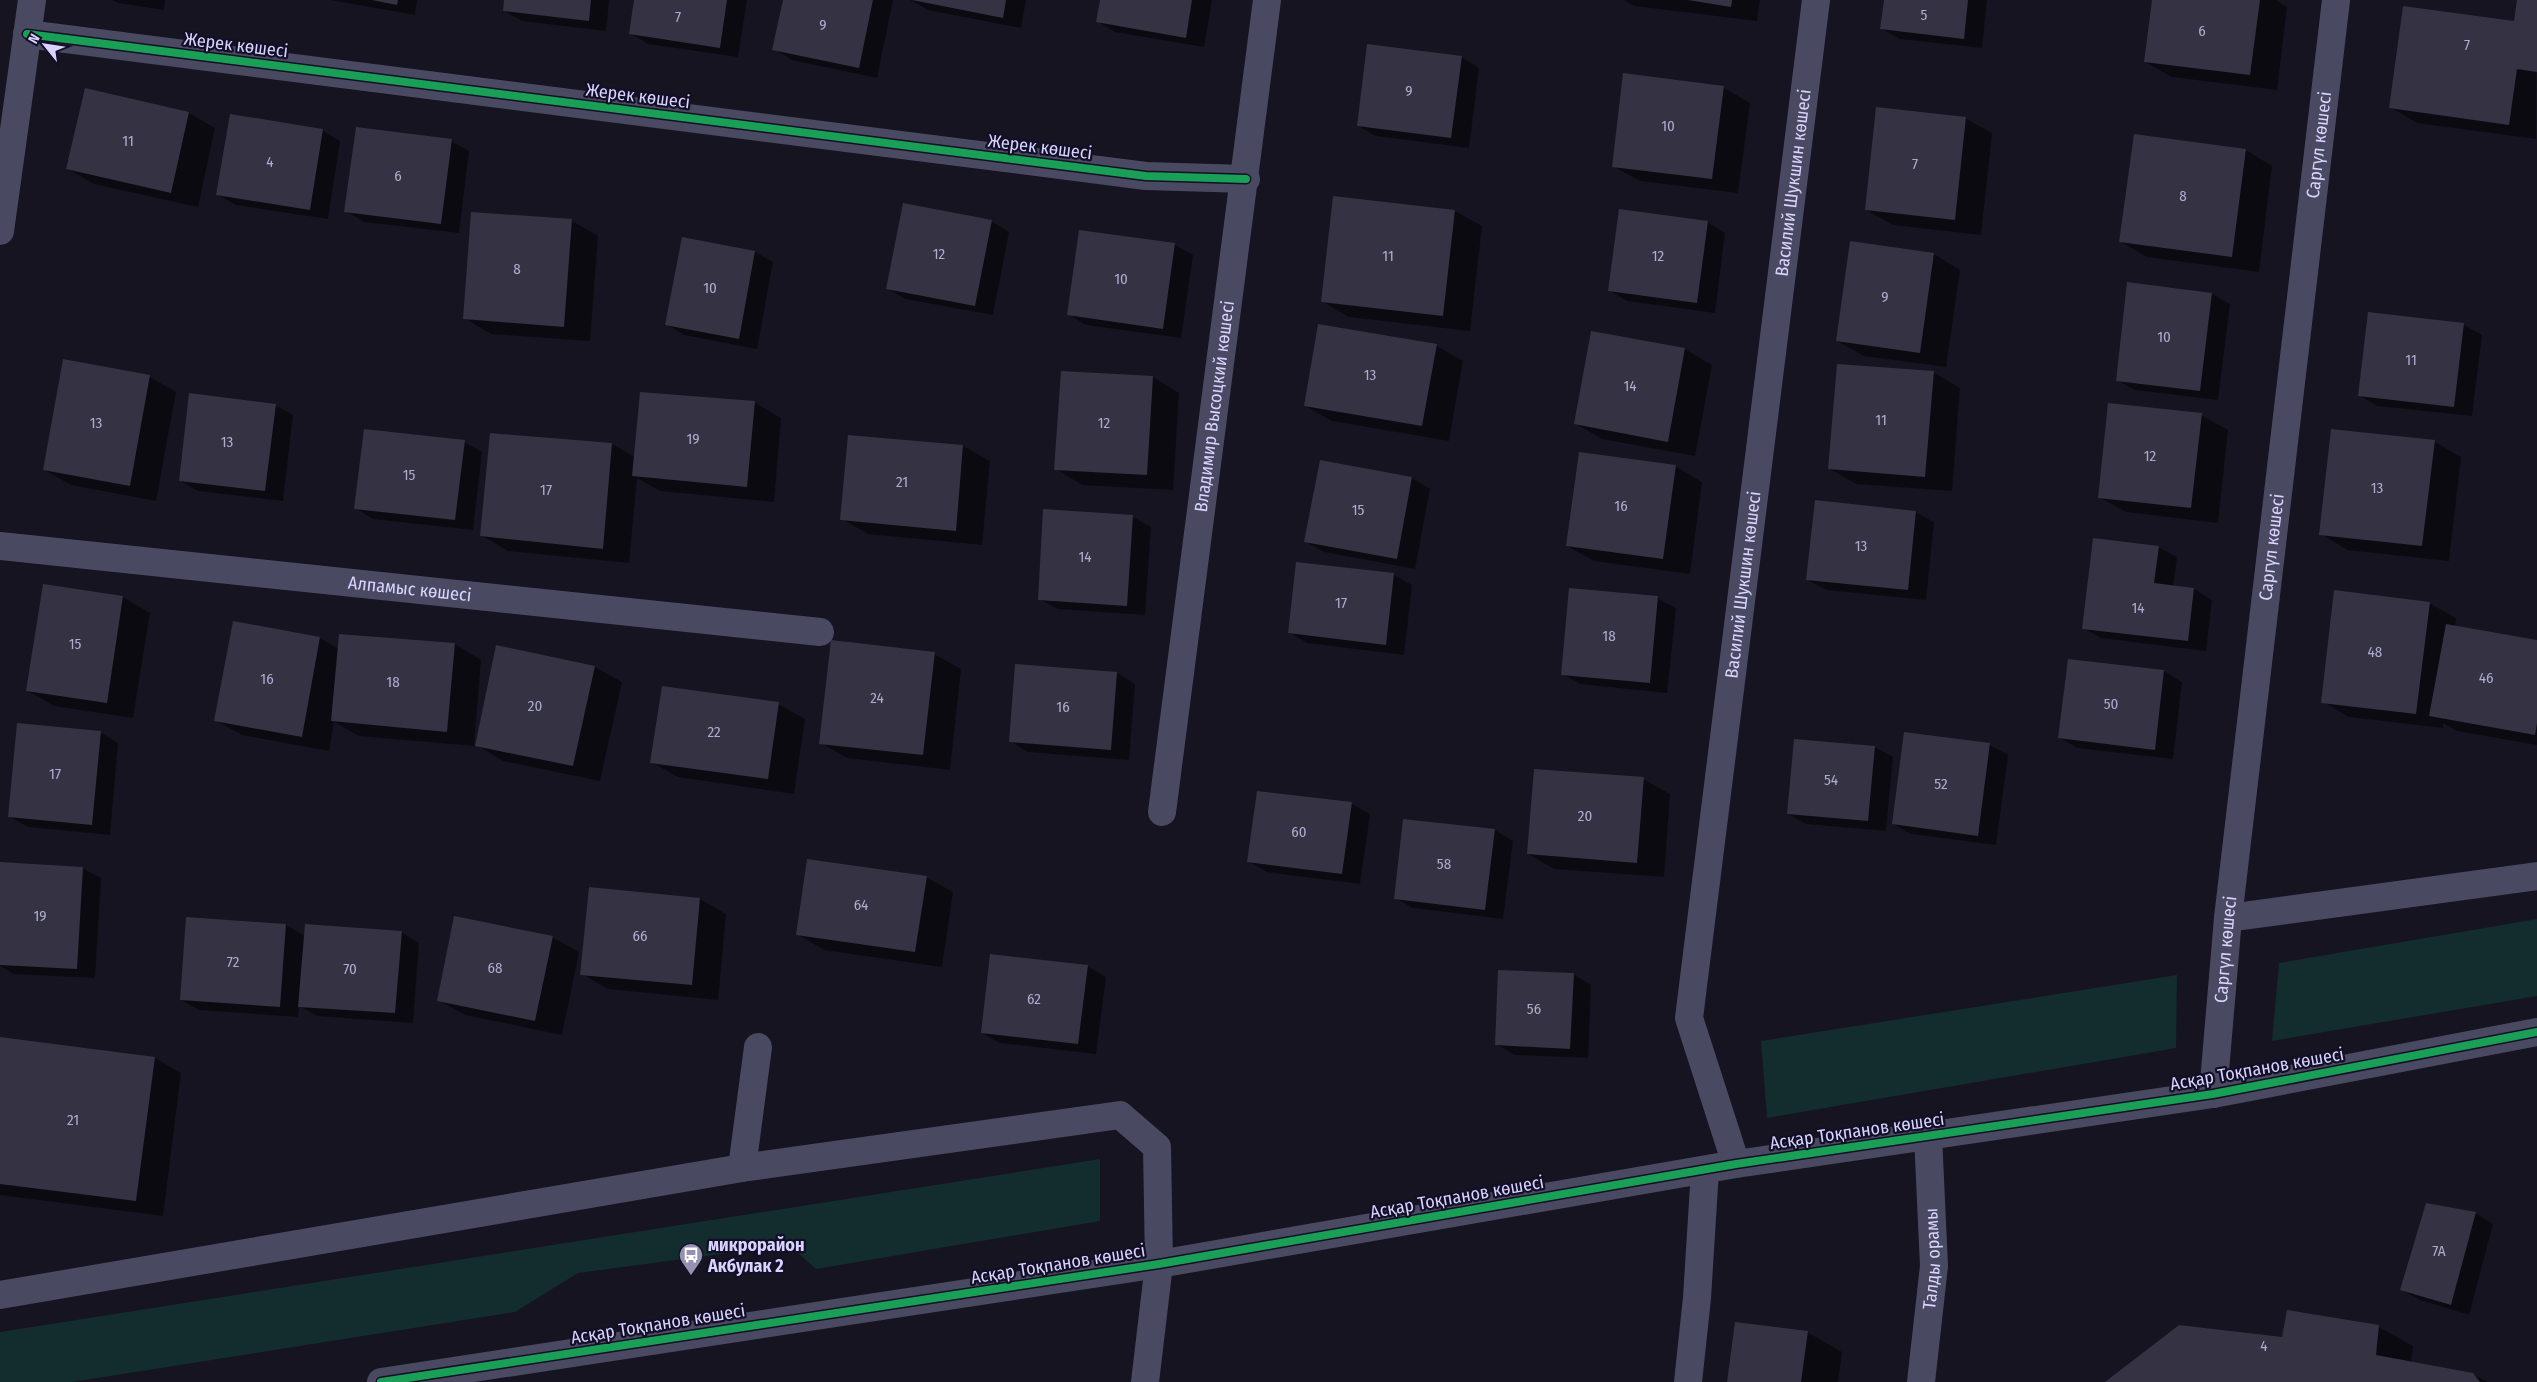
<svg xmlns="http://www.w3.org/2000/svg" width="2537" height="1382" font-family="'Fira Sans Condensed',sans-serif">
  <style>
    .green { fill: #132c2d }
    .shadow { fill: #0007 }
    .building { fill: #343243 }
    .lines { fill: none; stroke-linecap: round; stroke-linejoin: round }
    .minor { stroke: #4a4962; stroke-width: 28 }
    .cycleway-casing { stroke: #130f26; stroke-width: 11 }
    .cycleway { stroke: #1a9f57; stroke-width: 8 }
    .labels { text-anchor: middle; stroke-width: 4.5; stroke-linejoin: round; paint-order: stroke }
    .number-label { font-size: 15px; fill: #b0acd0 }
    .street-label { font-size: 18px; fill: #d9d4ff; stroke: #130f26 }
    .poi-label { font-size: 18px; font-weight: bold; fill: #d9d4ff; stroke: #130f26; text-anchor: start }
  </style>
  <rect width="100%" height="100%" fill="#161421"/>
  <path class="green" d="M 2537,919 L 2537,996 L 2272,1041 L 2279,963 Z
    M 2177,975 L 2176,1048 L 1767,1118 L 1761,1041 Z
    M 1100,1159 L 1100,1221 L 816,1269 L 789,1245 L 578,1273 L 515,1312 L 72,1382 L 0,1382 L 0,1332 Z"/>
  <path class="shadow" d="M 112,0 L 165,0 L 164,10 L 118,3 Z
    M 330,0 L 417,0 L 415,15 Z
    M 505,0 L 609,0 L 606,31 L 522,21 L 504,11 Z
    M 635,0 L 747,0 L 738,57 L 648,44 L 630,33 Z
    M 784,0 L 893,0 L 877,78 L 792,60 L 774,49 Z
    M 910,0 L 1026,0 L 1021,28 L 928,10 Z
    M 1101,0 L 1212,0 L 1204,47 L 1115,32 L 1097,21 Z
    M 1624,0 L 1760,0 L 1757,21 L 1634,6 Z
    M 1885,0 L 1987,0 L 1982,48 L 1900,39 L 1882,29 Z
    M 2153,0 L 2276,0 L 2287,7 L 2277,90 L 2172,77 L 2145,62 Z
    M 2518,0 L 2537,0 L 2536,139 L 2417,123 L 2390,107 L 2515,23 Z
    M 1461,57 L 1479,68 L 1469,148 L 1376,136 L 1358,126 Z
    M 1723,87 L 1750,103 L 1738,193 L 1640,181 L 1613,166 Z
    M 86,90 L 189,113 L 215,128 L 198,207 L 94,184 L 68,169 Z
    M 1965,118 L 1992,133 L 1981,235 L 1893,225 L 1866,210 Z
    M 322,130 L 340,141 L 328,219 L 236,205 L 218,195 Z
    M 2135,136 L 2246,150 L 2272,166 L 2259,272 L 2147,257 L 2121,242 Z
    M 451,141 L 469,151 L 459,233 L 364,222 L 346,211 Z
    M 1335,197 L 1455,211 L 1482,226 L 1470,331 L 1349,317 L 1323,302 Z
    M 572,221 L 598,236 L 590,341 L 491,334 L 464,318 Z
    M 991,221 L 1009,232 L 993,315 L 905,299 L 887,288 Z
    M 1707,222 L 1725,233 L 1715,313 L 1627,301 L 1609,290 Z
    M 1175,245 L 1193,255 L 1181,338 L 1086,325 L 1068,314 Z
    M 755,252 L 773,262 L 757,349 L 684,335 L 666,324 Z
    M 1934,254 L 1960,270 L 1946,367 L 1864,356 L 1837,341 Z
    M 2212,294 L 2230,304 L 2218,400 L 2135,390 L 2117,380 Z
    M 2464,325 L 2482,335 L 2472,416 L 2377,406 L 2359,395 Z
    M 1592,332 L 1685,349 L 1712,365 L 1695,456 L 1602,439 L 1576,424 Z
    M 1437,346 L 1463,361 L 1449,441 L 1332,421 L 1305,406 Z
    M 64,361 L 150,377 L 176,392 L 156,501 L 71,485 L 44,470 Z
    M 1933,372 L 1960,388 L 1952,491 L 1856,484 L 1830,469 Z
    M 1153,377 L 1179,393 L 1173,490 L 1082,485 L 1056,469 Z
    M 754,402 L 781,418 L 774,502 L 660,491 L 637,478 L 629,563 L 508,551 L 481,535 L 491,434 L 612,444 L 635,457 Z
    M 275,405 L 293,415 L 283,501 L 198,491 L 180,481 Z
    M 2201,415 L 2228,430 L 2218,523 L 2126,512 L 2099,497 Z
    M 849,437 L 963,446 L 990,461 L 982,545 L 868,534 L 842,519 Z
    M 464,442 L 482,452 L 473,530 L 373,519 L 355,508 Z
    M 2435,442 L 2461,457 L 2449,561 L 2347,550 L 2321,534 Z
    M 1321,462 L 1412,478 L 1430,489 L 1415,569 L 1324,552 L 1306,542 Z
    M 1675,466 L 1702,482 L 1690,574 L 1594,561 L 1567,546 Z
    M 1915,512 L 1934,522 L 1926,600 L 1826,590 L 1808,580 Z
    M 1133,517 L 1151,527 L 1145,615 L 1058,609 L 1039,599 Z
    M 2158,547 L 2177,557 L 2173,587 L 2194,589 L 2212,600 L 2206,651 L 2101,638 L 2083,628 Z
    M 1298,563 L 1394,575 L 1412,585 L 1404,655 L 1307,643 L 1289,632 Z
    M 44,585 L 123,597 L 150,613 L 133,718 L 54,706 L 28,691 Z
    M 1657,598 L 1676,608 L 1667,693 L 1580,684 L 1562,674 Z
    M 2429,603 L 2456,618 L 2455,627 L 2537,641 L 2537,745 L 2457,731 L 2443,723 L 2443,728 L 2349,717 L 2323,702 Z
    M 234,622 L 320,638 L 339,649 L 455,644 L 481,660 L 474,746 L 359,736 L 334,722 L 329,751 L 242,735 L 215,720 Z
    M 496,647 L 595,667 L 622,682 L 600,781 L 503,761 L 477,745 Z
    M 934,654 L 961,669 L 950,770 L 847,758 L 821,743 Z
    M 2164,671 L 2182,682 L 2173,759 L 2077,748 L 2059,737 Z
    M 1117,673 L 1135,684 L 1129,760 L 1028,752 L 1010,741 Z
    M 778,704 L 805,719 L 794,794 L 678,777 L 651,762 Z
    M 100,732 L 118,743 L 110,835 L 28,827 L 10,817 Z
    M 1905,734 L 1990,745 L 2008,755 L 1996,845 L 1911,834 L 1893,824 Z
    M 1875,747 L 1893,757 L 1886,831 L 1806,824 L 1788,814 Z
    M 1643,779 L 1670,794 L 1664,877 L 1554,869 L 1528,854 Z
    M 1352,804 L 1370,814 L 1360,884 L 1267,872 L 1248,861 Z
    M 1495,830 L 1513,841 L 1503,919 L 1413,908 L 1395,898 Z
    M 82,868 L 101,878 L 95,978 L 14,974 L 0,966 L 0,885 Z
    M 926,877 L 953,892 L 942,967 L 824,950 L 797,934 Z
    M 700,899 L 726,914 L 718,1000 L 608,989 L 582,974 Z
    M 286,925 L 305,936 L 401,932 L 419,943 L 413,1023 L 317,1016 L 299,1006 L 298,1017 L 199,1010 L 181,1000 Z
    M 552,937 L 579,952 L 562,1035 L 465,1015 L 438,1000 Z
    M 1087,966 L 1106,977 L 1096,1054 L 1000,1043 L 982,1033 Z
    M 1573,974 L 1591,985 L 1588,1058 L 1515,1055 L 1496,1044 Z
    M 0,1038 L 155,1058 L 181,1073 L 163,1216 L 0,1195 Z
    M 2475,1213 L 2493,1224 L 2469,1315 L 2420,1300 L 2402,1290 Z
    M 2379,1327 L 2413,1346 L 2411,1363 L 2473,1374 L 2487,1382 L 2107,1382 L 2283,1339 Z
    M 1807,1332 L 1842,1352 L 1838,1382 L 1729,1382 Z"/>
  <path class="building" d="M 372,0 L 398,0 L 397,5 Z
    M 504,0 L 591,0 L 589,21 L 503,11 Z
    M 634,0 L 727,0 L 720,48 L 629,34 Z
    M 783,0 L 873,0 L 859,68 L 772,50 Z
    M 912,0 L 1006,0 L 1003,18 Z
    M 1100,0 L 1192,0 L 1186,38 L 1096,22 Z
    M 1688,0 L 1732,0 L 1731,7 Z
    M 1884,0 L 1968,0 L 1964,39 L 1880,29 Z
    M 2152,0 L 2260,0 L 2250,75 L 2144,62 Z
    M 2517,0 L 2537,0 L 2537,72 L 2517,69 L 2509,125 L 2389,108 L 2403,6 L 2514,21 Z
    M 1367,44 L 1462,56 L 1451,138 L 1357,126 Z
    M 1623,73 L 1724,86 L 1712,179 L 1612,167 Z
    M 85,88 L 189,112 L 171,193 L 66,169 Z
    M 1876,107 L 1966,117 L 1955,220 L 1865,210 Z
    M 230,114 L 323,129 L 310,210 L 216,195 Z
    M 356,127 L 452,139 L 441,224 L 344,212 Z
    M 2134,134 L 2246,149 L 2232,257 L 2119,242 Z
    M 1333,196 L 1455,210 L 1443,316 L 1321,302 Z
    M 903,203 L 992,220 L 975,306 L 886,289 Z
    M 1619,209 L 1708,221 L 1697,303 L 1608,291 Z
    M 471,212 L 572,219 L 564,327 L 463,319 Z
    M 1079,230 L 1175,243 L 1163,329 L 1067,315 Z
    M 682,237 L 755,251 L 739,339 L 665,325 Z
    M 1850,241 L 1934,253 L 1920,353 L 1836,341 Z
    M 2127,282 L 2212,293 L 2200,391 L 2116,381 Z
    M 2368,312 L 2464,323 L 2454,407 L 2358,396 Z
    M 1318,324 L 1437,344 L 1422,426 L 1304,406 Z
    M 1591,331 L 1685,348 L 1668,442 L 1574,424 Z
    M 63,359 L 150,375 L 130,486 L 43,470 Z
    M 1837,364 L 1934,371 L 1925,477 L 1828,469 Z
    M 1061,371 L 1153,376 L 1147,475 L 1054,470 Z
    M 640,392 L 755,401 L 747,487 L 632,476 Z
    M 189,393 L 276,404 L 265,491 L 179,481 Z
    M 2108,403 L 2202,413 L 2191,508 L 2098,498 Z
    M 364,429 L 465,440 L 455,520 L 354,509 Z
    M 2331,429 L 2435,440 L 2422,546 L 2319,535 Z
    M 490,433 L 612,443 L 603,549 L 480,536 Z
    M 848,435 L 963,445 L 956,531 L 840,520 Z
    M 1579,452 L 1676,465 L 1663,559 L 1566,546 Z
    M 1320,460 L 1412,477 L 1397,559 L 1304,542 Z
    M 1815,500 L 1916,511 L 1908,590 L 1806,580 Z
    M 1043,509 L 1133,515 L 1127,606 L 1038,600 Z
    M 2093,538 L 2159,546 L 2154,583 L 2194,588 L 2188,641 L 2082,629 Z
    M 1296,562 L 1394,573 L 1386,645 L 1288,633 Z
    M 43,584 L 123,596 L 107,703 L 26,691 Z
    M 1569,588 L 1658,596 L 1650,683 L 1561,675 Z
    M 2334,590 L 2430,602 L 2416,714 L 2321,703 Z
    M 233,621 L 320,637 L 302,737 L 214,721 Z
    M 2446,624 L 2537,640 L 2537,723 L 2535,735 L 2429,716 Z
    M 339,634 L 455,643 L 447,732 L 331,721 Z
    M 831,640 L 935,652 L 923,755 L 819,744 Z
    M 496,645 L 595,666 L 573,766 L 475,746 Z
    M 2068,659 L 2164,670 L 2155,750 L 2058,738 Z
    M 1015,664 L 1117,672 L 1111,750 L 1009,742 Z
    M 662,686 L 779,702 L 768,779 L 650,763 Z
    M 17,723 L 101,731 L 92,825 L 8,817 Z
    M 1904,732 L 1990,743 L 1978,836 L 1892,824 Z
    M 1794,739 L 1875,746 L 1868,821 L 1787,814 Z
    M 1534,769 L 1644,777 L 1637,863 L 1527,854 Z
    M 1257,791 L 1352,802 L 1342,874 L 1247,862 Z
    M 1403,819 L 1495,829 L 1485,910 L 1394,899 Z
    M 807,859 L 927,876 L 915,952 L 796,935 Z
    M 0,862 L 83,867 L 77,969 L 0,965 Z
    M 589,887 L 700,898 L 692,985 L 580,975 Z
    M 454,916 L 553,936 L 535,1021 L 437,1001 Z
    M 186,917 L 286,924 L 280,1007 L 180,1000 Z
    M 305,924 L 402,931 L 395,1013 L 298,1007 Z
    M 990,954 L 1088,965 L 1078,1044 L 981,1033 Z
    M 1498,970 L 1574,973 L 1570,1049 L 1495,1045 Z
    M 0,1037 L 155,1057 L 136,1201 L 0,1184 Z
    M 2426,1203 L 2476,1212 L 2451,1305 L 2400,1290 Z
    M 2287,1310 L 2379,1325 L 2376,1355 L 2473,1373 L 2480,1382 L 2105,1382 L 2179,1325 L 2282,1337 Z
    M 1735,1322 L 1808,1331 L 1801,1382 L 1727,1382 Z"/>
  <g class="lines">
    <g class="minor">
      <path d="M 27,34 L 1146,176 L 1246,179"/>
      <path d="M 0,231 L 32,0"/>
      <path id="s1" d="M 0,546 L 820,632"/>
      <path id="s2" d="M 1162,812 L 1267,0"/>
      <path d="M 2228,918 L 2537,876"/>
      <path id="s3" d="M 2213,1094 L 2228,918 L 2336,0"/>
      <path id="s4" d="M 1736,1164 L 1689,1018 L 1816,0"/>
      <path d="M 742,1168 L 758,1047"/>
      <path d="M 0,1295 L 742,1168 L 1120,1115 L 1157,1147 L 1159,1264 L 1145,1382"/>
      <path d="M 381,1382 L 1159,1264 L 1736,1164 L 2213,1094 L 2537,1032"/>
      <path d="M 1688,1382 L 1697,1298 L 1705,1170"/>
      <path id="s5" d="M 1921,1382 L 1934,1266 L 1928,1136"/>
    </g>
    <g class="cycleway-casing">
      <path id="cycleway" d="M 27,34 L 1146,176 L 1246,179
        M 381,1382 L 1159,1264 L 1736,1164 L 2213,1094 L 2537,1032"/>
    </g>
    <use href="#cycleway" class="cycleway"/>
  </g>
  <defs>
    <g id="bus-pin" transform="scale(1.25)"><path d="M0 17L-7.5 6A9.5 9.5 0 1 1 7.5 6Z" fill="#9591b1" stroke="#130f26"/><path d="M-5-6H5V4H4V6H2V4H-2V6H-4V4H-5ZM-3.5-4V0h7V-4ZM-3.5 1.2v1.5H-2V1.2ZM2 1.2v1.5H3.5V1.2Z" fill="#fff"/></g>
  </defs>
  <g fill-rule="evenodd">
    <use href="#bus-pin" x="691" y="1255"/>
  </g>
  <g class="labels">
    <g class="number-label">
      <text x="1924" y="20">5</text>
      <text x="678" y="22">7</text>
      <text x="823" y="30">9</text>
      <text x="2202" y="36">6</text>
      <text x="2467" y="50">7</text>
      <text x="1409" y="96">9</text>
      <text x="1668" y="131">10</text>
      <text x="128" y="146">11</text>
      <text x="270" y="167">4</text>
      <text x="1915" y="169">7</text>
      <text x="398" y="181">6</text>
      <text x="2183" y="201">8</text>
      <text x="939" y="259">12</text>
      <text x="1388" y="261">11</text>
      <text x="1658" y="261">12</text>
      <text x="517" y="274">8</text>
      <text x="1121" y="284">10</text>
      <text x="710" y="293">10</text>
      <text x="1885" y="302">9</text>
      <text x="2164" y="342">10</text>
      <text x="2411" y="365">11</text>
      <text x="1370" y="380">13</text>
      <text x="1630" y="391">14</text>
      <text x="1881" y="425">11</text>
      <text x="96" y="428">13</text>
      <text x="1104" y="428">12</text>
      <text x="693" y="444">19</text>
      <text x="227" y="447">13</text>
      <text x="2150" y="461">12</text>
      <text x="409" y="480">15</text>
      <text x="902" y="487">21</text>
      <text x="2377" y="493">13</text>
      <text x="546" y="495">17</text>
      <text x="1621" y="511">16</text>
      <text x="1358" y="515">15</text>
      <text x="1861" y="551">13</text>
      <text x="1085" y="562">14</text>
      <text x="1341" y="608">17</text>
      <text x="2138" y="613">14</text>
      <text x="1609" y="641">18</text>
      <text x="75" y="649">15</text>
      <text x="2375" y="657">48</text>
      <text x="2486" y="683">46</text>
      <text x="267" y="684">16</text>
      <text x="393" y="687">18</text>
      <text x="877" y="703">24</text>
      <text x="2111" y="709">50</text>
      <text x="535" y="711">20</text>
      <text x="1063" y="712">16</text>
      <text x="714" y="737">22</text>
      <text x="55" y="779">17</text>
      <text x="1831" y="785">54</text>
      <text x="1941" y="789">52</text>
      <text x="1585" y="821">20</text>
      <text x="1299" y="837">60</text>
      <text x="1444" y="869">58</text>
      <text x="861" y="910">64</text>
      <text x="40" y="921">19</text>
      <text x="640" y="941">66</text>
      <text x="233" y="967">72</text>
      <text x="495" y="973">68</text>
      <text x="350" y="974">70</text>
      <text x="1034" y="1004">62</text>
      <text x="1534" y="1014">56</text>
      <text x="73" y="1125">21</text>
      <text x="2439" y="1256">7А</text>
      <text x="2264" y="1351">4</text>
    </g>
    <g class="street-label">
      <text transform="translate(236 45) rotate(7)" y="6">Жерек көшесі</text>
      <text transform="translate(638 96) rotate(7)" y="6">Жерек көшесі</text>
      <text dy="6" stroke="none"><textPath href="#s3" startOffset="955">Саргүл көшесі</textPath></text>
      <text transform="translate(1040 147) rotate(7)" y="6">Жерек көшесі</text>
      <text dy="6" stroke="none"><textPath href="#s4" startOffset="995">Василий Шукшин көшесі</textPath></text>
      <text dy="6" stroke="none"><textPath href="#s2" startOffset="409">Владимир Высоцкий көшесі</textPath></text>
      <text dy="6" stroke="none"><textPath href="#s3" startOffset="550">Саргүл көшесі</textPath></text>
      <text dy="6" stroke="none"><textPath href="#s4" startOffset="590">Василий Шукшин көшесі</textPath></text>
      <text dy="6" stroke="none"><textPath href="#s1" startOffset="412">Алпамыс көшесі</textPath></text>
      <text dy="6" stroke="none"><textPath href="#s3" startOffset="145">Саргүл көшесі</textPath></text>
      <text transform="translate(2257 1069) rotate(-10)" y="6">Асқар Тоқпанов көшесі</text>
      <text transform="translate(1857 1131) rotate(-8)" y="6">Асқар Тоқпанов көшесі</text>
      <text transform="translate(1457 1197) rotate(-10)" y="6">Асқар Тоқпанов көшесі</text>
      <text dy="6" stroke="none"><textPath href="#s5" startOffset="124">Талды орамы</textPath></text>
      <text transform="translate(1058 1264) rotate(-9)" y="6">Асқар Тоқпанов көшесі</text>
      <text transform="translate(658 1324) rotate(-9)" y="6">Асқар Тоқпанов көшесі</text>
    </g>
    <g class="poi-label">
      <text x="708" y="1251">микрорайон<tspan x="708" dy="21">Акбулак 2</tspan></text>
    </g>
  </g>
  <g transform="translate(45 45) rotate(300)" stroke="#130f26" stroke-width="4" paint-order="stroke">
  <path d="M0-4L9 19L0 12L-9 19Z" fill="#d9d4ff"/>
  <text y="-8" font-size="14" font-weight="bold" text-anchor="middle" fill="#d9d4ff">N</text>
  </g>
</svg>
